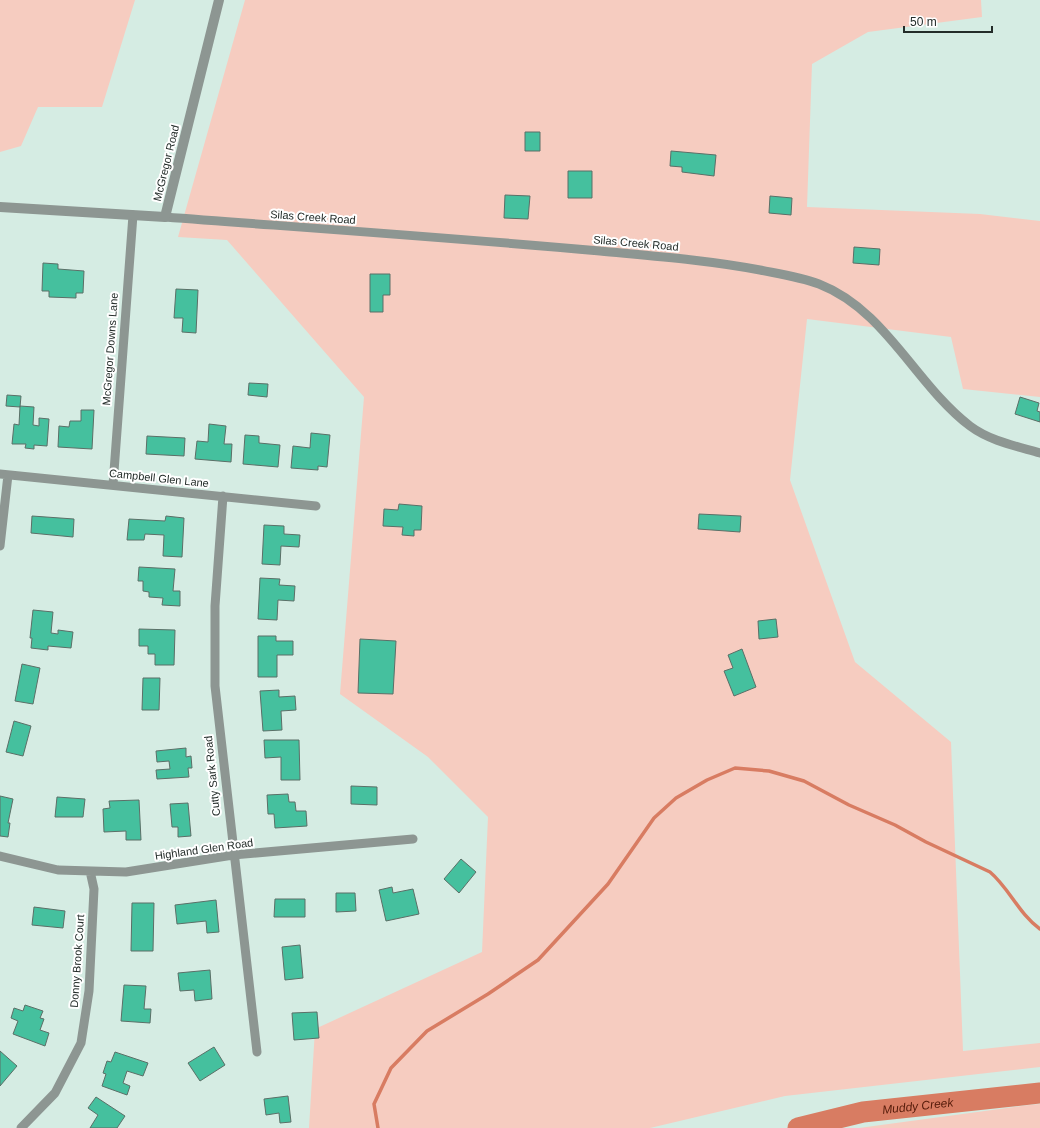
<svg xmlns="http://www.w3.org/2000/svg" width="1040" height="1128" font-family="Arial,sans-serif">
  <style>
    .green { fill: #f6ccc0 }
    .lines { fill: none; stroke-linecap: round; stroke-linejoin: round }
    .stream { stroke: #d87c62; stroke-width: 3.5 }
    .river { stroke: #d87c62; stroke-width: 21 }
    .building { fill: #45c09e; stroke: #5b6f67 }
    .minor { stroke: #8d9692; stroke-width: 9 }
    .tertiary { stroke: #8d9692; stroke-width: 10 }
    .labels { text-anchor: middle; stroke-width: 4; stroke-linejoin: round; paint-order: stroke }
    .street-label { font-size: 11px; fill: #232c29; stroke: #fff }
    .water-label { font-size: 12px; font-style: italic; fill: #541a09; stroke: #fff }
  </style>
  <rect width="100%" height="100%" fill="#d5ece3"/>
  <path class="green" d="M 0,0 L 135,0 L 102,107 L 38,107 L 21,146 L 0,152 Z
    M 245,0 L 981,0 L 982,17 L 868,32 L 812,64 L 807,207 L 980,214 L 1040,221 L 1040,397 L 963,389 L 951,337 L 807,319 L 790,480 L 855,662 L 951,742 L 963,1051 L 1040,1043 L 1040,1067 L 785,1096 L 650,1128 L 309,1128 L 315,1029 L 482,952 L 488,817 L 428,757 L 340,694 L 364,397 L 227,240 L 178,237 Z
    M 1040,1104 L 1040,1128 L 859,1128 L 1029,1105 Z"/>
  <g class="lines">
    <path class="stream" d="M 378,1128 L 374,1104 L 391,1068 L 427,1031 L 488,994 L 538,960 L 608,884 L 654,818 L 676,798 L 707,780 L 735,768 L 769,771 L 804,781 L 849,805 L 895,825 L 926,842 L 990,872 C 1009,888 1019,914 1040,929"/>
    <path class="river" id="s1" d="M 798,1128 L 863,1112 L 1040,1093"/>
  </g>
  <path class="building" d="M 525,132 L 540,132 L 540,151 L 525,151 Z
    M 671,151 L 716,155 L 714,176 L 682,172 L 682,167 L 670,166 Z
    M 568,171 L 592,171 L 592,198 L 568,198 Z
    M 505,195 L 530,196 L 528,219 L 504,218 Z
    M 770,196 L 792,198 L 791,215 L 769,213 Z
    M 854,247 L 880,249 L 879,265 L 853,263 Z
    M 43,263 L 58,264 L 58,269 L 84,271 L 83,293 L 76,293 L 76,298 L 49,297 L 49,291 L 42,291 Z
    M 370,274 L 390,274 L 390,295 L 383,295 L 383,312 L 370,312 Z
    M 176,289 L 198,290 L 196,333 L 182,332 L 183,318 L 174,318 Z
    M 249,383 L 268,384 L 267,397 L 248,395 Z
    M 7,395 L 21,396 L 20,407 L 6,406 Z
    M 1020,397 L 1039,403 L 1037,411 L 1040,412 L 1040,422 L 1015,414 Z
    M 20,406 L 34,407 L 33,425 L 39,426 L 39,418 L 49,419 L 47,446 L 34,445 L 34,449 L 25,448 L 26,444 L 12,444 L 14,424 L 19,425 Z
    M 81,410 L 94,410 L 92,449 L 58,447 L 59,426 L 69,427 L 70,421 L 81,421 Z
    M 209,424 L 226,426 L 224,444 L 232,444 L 231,462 L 195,459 L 197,441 L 208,442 Z
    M 311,433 L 330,435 L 327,467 L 318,466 L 318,470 L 291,468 L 293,446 L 310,448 Z
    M 245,435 L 259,436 L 259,443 L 280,445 L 278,467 L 243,464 Z
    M 147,436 L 185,438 L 184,456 L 146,454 Z
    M 399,504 L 422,506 L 421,530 L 414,530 L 414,536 L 402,535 L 403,527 L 383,526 L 384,509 L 398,510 Z
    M 699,514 L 741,516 L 740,532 L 698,529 Z
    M 32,516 L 74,519 L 73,537 L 31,533 Z
    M 166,516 L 184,518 L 182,557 L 163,556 L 164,535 L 145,534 L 144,540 L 127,540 L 129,519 L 165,521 Z
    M 264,525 L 284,526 L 284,534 L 300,535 L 299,547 L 281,546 L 280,565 L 262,564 Z
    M 139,567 L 175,569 L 173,591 L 180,591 L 180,606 L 162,605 L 163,598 L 149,597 L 149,592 L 143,591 L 143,581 L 138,581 Z
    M 260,578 L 280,579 L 279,585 L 295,586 L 294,601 L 278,600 L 277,620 L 258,619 Z
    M 33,610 L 53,612 L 51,633 L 58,634 L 58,630 L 73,632 L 71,648 L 48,646 L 48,650 L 31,648 L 32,638 L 30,638 Z
    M 776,619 L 778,637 L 759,639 L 758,621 Z
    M 139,629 L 175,630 L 174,665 L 155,665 L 155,654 L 148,654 L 148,646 L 139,646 Z
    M 258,636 L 276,636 L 276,641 L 293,641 L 293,655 L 277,655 L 277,677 L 258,677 Z
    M 360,639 L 396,641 L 393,694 L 358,693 Z
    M 742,649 L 756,687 L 734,696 L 724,671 L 733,668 L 728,655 Z
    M 22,664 L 40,668 L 33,704 L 15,701 Z
    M 143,678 L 160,678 L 159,710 L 142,710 Z
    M 279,690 L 279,697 L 295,696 L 296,710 L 281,711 L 282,730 L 263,731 L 260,691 Z
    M 14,721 L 31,726 L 23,756 L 6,752 Z
    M 264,740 L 299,740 L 300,780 L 281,780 L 281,757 L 265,758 Z
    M 186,748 L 186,757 L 191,756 L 192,768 L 188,768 L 189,777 L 157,779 L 156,770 L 170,769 L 169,761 L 157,762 L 156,751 Z
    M 351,786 L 377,787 L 377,805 L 351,804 Z
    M 288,794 L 289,802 L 295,802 L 296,811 L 306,811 L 307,826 L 275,828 L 274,814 L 268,814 L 267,795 Z
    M 0,796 L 13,799 L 8,823 L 10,823 L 8,837 L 0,836 Z
    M 57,797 L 85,799 L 83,817 L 55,817 Z
    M 139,800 L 141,840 L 126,840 L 126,831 L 104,832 L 103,809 L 110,808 L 109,801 Z
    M 188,803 L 191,836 L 178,837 L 178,827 L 172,827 L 170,804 Z
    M 461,859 L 476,872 L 459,893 L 444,879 Z
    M 392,887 L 393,893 L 413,889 L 419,914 L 386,921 L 379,890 Z
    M 336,893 L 355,893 L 356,911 L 336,912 Z
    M 275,899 L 305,899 L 305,917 L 274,917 Z
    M 216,900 L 219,932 L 207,933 L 206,921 L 177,924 L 175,905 Z
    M 132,903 L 154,903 L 153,951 L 131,951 Z
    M 34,907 L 65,911 L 63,928 L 32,925 Z
    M 300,945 L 303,978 L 285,980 L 282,947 Z
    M 210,970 L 212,999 L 195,1001 L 194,990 L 180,991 L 178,973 Z
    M 124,985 L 146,986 L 144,1009 L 151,1009 L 150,1023 L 121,1021 Z
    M 25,1005 L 43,1011 L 40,1018 L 44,1019 L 40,1030 L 49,1033 L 45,1046 L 13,1034 L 18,1021 L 11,1018 L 14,1008 L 23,1011 Z
    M 317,1012 L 319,1038 L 294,1040 L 292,1013 Z
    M 214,1047 L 225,1065 L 200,1081 L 188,1063 Z
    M 0,1051 L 17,1066 L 0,1086 Z
    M 115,1052 L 148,1063 L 143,1076 L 127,1071 L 123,1083 L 130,1086 L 127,1095 L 102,1086 L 106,1074 L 103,1073 L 107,1061 L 111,1062 Z
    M 288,1096 L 291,1122 L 280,1123 L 279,1113 L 266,1115 L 264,1099 Z
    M 96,1097 L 125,1116 L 117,1128 L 90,1128 L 98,1115 L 88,1108 Z"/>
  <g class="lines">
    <path class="minor" d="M 165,217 C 310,228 455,238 600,251 C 653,256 707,260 760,270 C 780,274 800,277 819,284 C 886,310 915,384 970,426 C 990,441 1016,446 1040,453
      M 0,474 L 316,506
      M 113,485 L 133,215
      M 223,496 L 215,606 L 215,686 L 257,1052
      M 0,546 L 8,475
      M 0,856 L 58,870 L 126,872 L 233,855 L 413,839
      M 21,1128 L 55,1093 L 81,1043 L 89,991 L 94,889 L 90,871"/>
    <path class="tertiary" d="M 0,207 L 165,217 L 219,0"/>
  </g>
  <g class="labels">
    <g class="street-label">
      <text transform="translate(166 163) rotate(-76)" y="4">McGregor Road</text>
      <text transform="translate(313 217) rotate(4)" y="4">Silas Creek Road</text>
      <text transform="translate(636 243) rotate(5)" y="4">Silas Creek Road</text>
      <text transform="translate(110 349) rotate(-86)" y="4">McGregor Downs Lane</text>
      <text transform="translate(159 478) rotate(6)" y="4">Campbell Glen Lane</text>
      <text transform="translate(212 776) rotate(-96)" y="4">Cutty Sark Road</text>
      <text transform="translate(204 849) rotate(-8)" y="4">Highland Glen Road</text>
      <text transform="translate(77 961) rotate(-86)" y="4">Donny Brook Court</text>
    </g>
    <g class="water-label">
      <text dy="4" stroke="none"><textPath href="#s1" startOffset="122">Muddy Creek</textPath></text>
    </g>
  </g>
  <path d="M904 26v6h88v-6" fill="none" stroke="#232c29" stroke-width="2"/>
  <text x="910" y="26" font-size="12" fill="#232c29" stroke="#ffffff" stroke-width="3" paint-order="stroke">50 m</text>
</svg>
